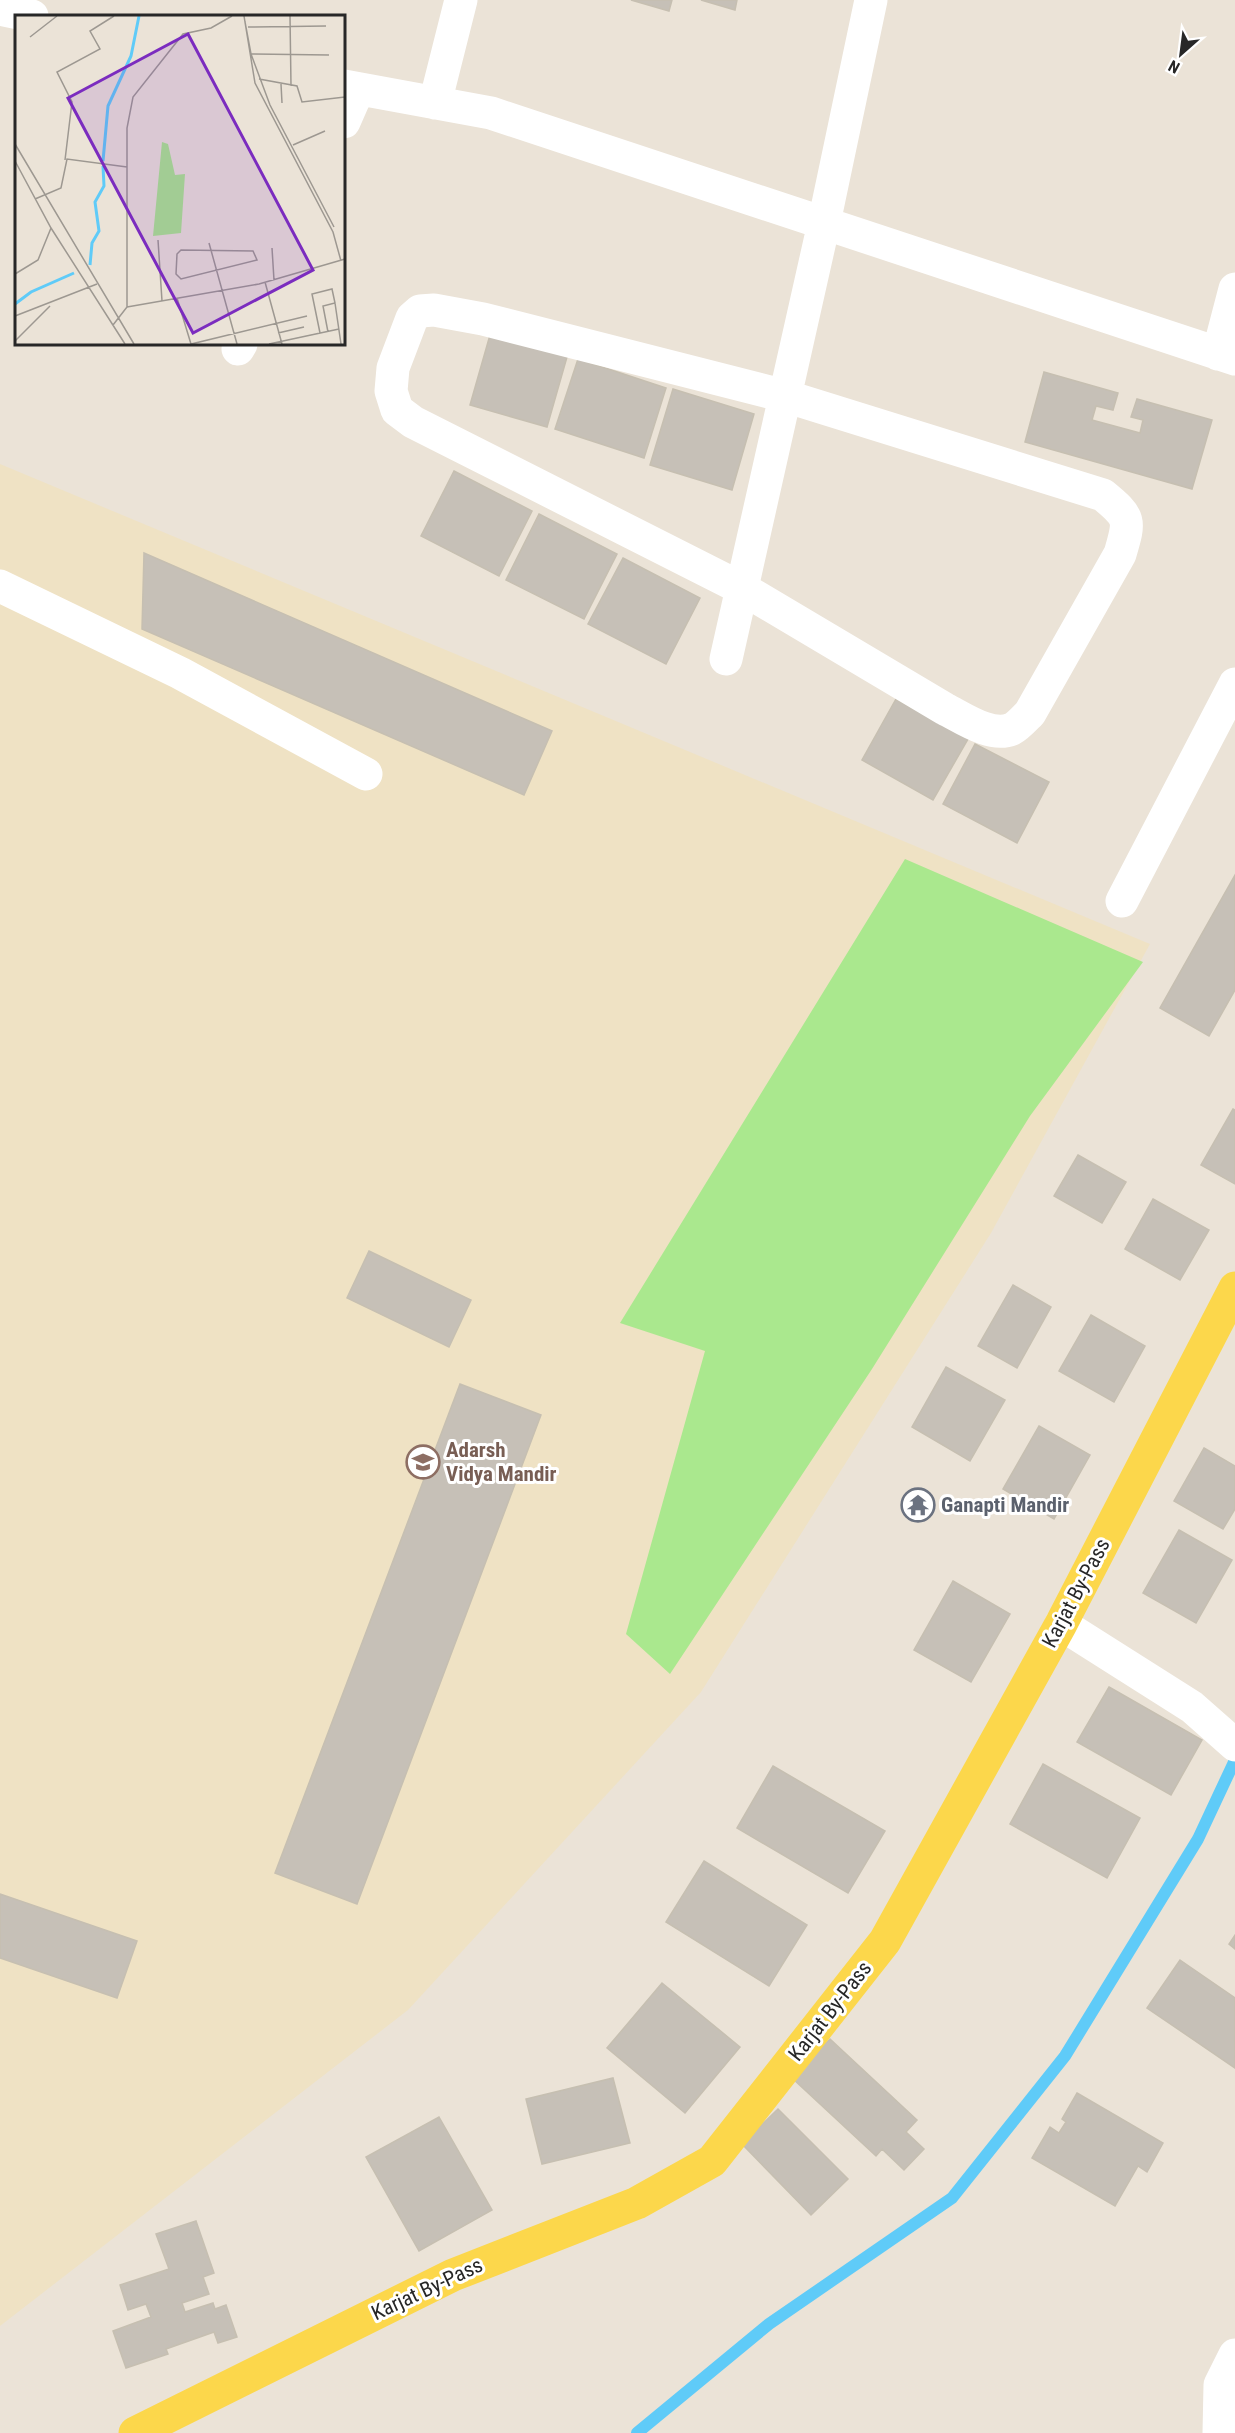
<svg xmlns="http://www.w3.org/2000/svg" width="1235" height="2433" font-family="'Roboto Condensed',sans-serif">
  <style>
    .education { fill: #efe2c4 }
    .green { fill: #aae88e }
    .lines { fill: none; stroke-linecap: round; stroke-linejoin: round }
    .stream { stroke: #5fcbf8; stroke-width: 12 }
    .building { fill: #c6c0b7; stroke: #c6bfb1; stroke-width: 1.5 }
    .minor { stroke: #fff; stroke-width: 33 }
    .major { stroke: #fcd74b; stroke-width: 33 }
    .labels { text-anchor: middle; stroke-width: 6; stroke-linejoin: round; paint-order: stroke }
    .education-label { font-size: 21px; font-weight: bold; fill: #785e54; stroke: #fff; text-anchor: start }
    .worship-label { font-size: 21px; font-weight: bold; fill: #5b616d; stroke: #fff; text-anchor: start }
    .street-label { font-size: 21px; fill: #272727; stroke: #fff }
    .inset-river { fill: none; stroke: #5fcbf8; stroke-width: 3 }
    .inset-road { fill: none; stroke: #9d9891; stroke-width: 1.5 }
    .view { fill: #7b2cbf; fill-opacity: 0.15; stroke: #7b2cbf; stroke-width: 3 }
    .inset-edge { fill: none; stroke: #272727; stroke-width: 3 }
  </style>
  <rect width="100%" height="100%" fill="#ebe3d7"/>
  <path class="education" d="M 0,464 L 1150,944 L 991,1233 L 701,1692 L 408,2010 L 0,2326 Z"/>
  <path class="green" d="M 905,859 L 1143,962 L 1030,1116 L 872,1369 L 670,1674 L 626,1634 L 705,1351 L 620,1323 Z"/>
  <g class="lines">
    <path class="stream" d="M 637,2433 L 769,2324 L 952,2198 L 1065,2056 L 1198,1839 L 1235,1760"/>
  </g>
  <path class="building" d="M 631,0 L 672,0 L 669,11 Z
    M 701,0 L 737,0 L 735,10 Z
    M 490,335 L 567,357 L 547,427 L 470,405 Z
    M 578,359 L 666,388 L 644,458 L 555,429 Z
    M 1044,372 L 1118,393 L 1113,410 L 1096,406 L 1092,420 L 1140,433 L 1143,420 L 1131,417 L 1137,399 L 1212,420 L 1192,489 L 1025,442 Z
    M 673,389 L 754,414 L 732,490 L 650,465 Z
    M 454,471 L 532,511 L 499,576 L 421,536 Z
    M 539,514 L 617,554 L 584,619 L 506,580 Z
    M 144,553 L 552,731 L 524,795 L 142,629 Z
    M 623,558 L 700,598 L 666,664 L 588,624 Z
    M 896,699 L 968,739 L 933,800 L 862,760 Z
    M 975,744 L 1049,782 L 1017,843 L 943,804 Z
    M 1235,875 L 1235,990 L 1209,1036 L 1160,1008 Z
    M 1233,1109 L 1235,1110 L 1235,1184 L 1201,1165 Z
    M 1078,1155 L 1126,1182 L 1102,1223 L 1054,1196 Z
    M 1153,1199 L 1209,1230 L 1180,1280 L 1125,1249 Z
    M 369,1251 L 471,1300 L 449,1347 L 347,1298 Z
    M 1013,1285 L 1051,1307 L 1017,1368 L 978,1346 Z
    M 1091,1315 L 1145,1346 L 1114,1402 L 1059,1371 Z
    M 946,1367 L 1005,1400 L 970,1461 L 912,1427 Z
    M 460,1384 L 541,1415 L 357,1904 L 275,1873 Z
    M 1039,1426 L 1090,1455 L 1054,1519 L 1003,1489 Z
    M 1204,1448 L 1235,1466 L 1235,1509 L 1223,1529 L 1174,1501 Z
    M 1179,1530 L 1232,1560 L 1196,1623 L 1143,1593 Z
    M 953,1581 L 1010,1614 L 971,1682 L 914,1650 Z
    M 1109,1687 L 1202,1740 L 1171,1795 L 1077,1742 Z
    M 1043,1764 L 1140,1818 L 1107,1878 L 1010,1824 Z
    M 773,1766 L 885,1831 L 848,1893 L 737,1828 Z
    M 704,1861 L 807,1925 L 769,1986 L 666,1922 Z
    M 0,1894 L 137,1941 L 117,1998 L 0,1958 Z
    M 1235,1935 L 1235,1949 L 1229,1944 Z
    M 1180,1960 L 1235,1998 L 1235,2068 L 1147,2008 Z
    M 662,1983 L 740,2047 L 685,2113 L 607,2048 Z
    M 830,2039 L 917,2120 L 906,2132 L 924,2149 L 904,2170 L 882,2149 L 876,2156 L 792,2078 Z
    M 613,2078 L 630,2143 L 542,2164 L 526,2099 Z
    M 1077,2093 L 1163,2143 L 1147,2172 L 1138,2166 L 1115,2206 L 1032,2158 L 1050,2127 L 1059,2133 L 1066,2122 L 1062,2119 Z
    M 778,2109 L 848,2179 L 811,2215 L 742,2144 Z
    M 439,2117 L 492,2210 L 419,2251 L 366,2157 Z
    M 196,2221 L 214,2273 L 203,2277 L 209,2294 L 182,2303 L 185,2312 L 213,2303 L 215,2309 L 226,2305 L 237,2337 L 218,2343 L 214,2332 L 166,2349 L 168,2354 L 126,2368 L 113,2331 L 151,2317 L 146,2304 L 128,2310 L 120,2285 L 169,2269 L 156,2234 Z"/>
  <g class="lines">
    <path class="minor" d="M 0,9 L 32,16
      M 344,86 L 491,113 L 1235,359
      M 435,103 L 461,0
      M 344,122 L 358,90
      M 434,310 L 483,319 L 785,396 L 1103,495 C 1131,518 1130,520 1120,554 L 1030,713 C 1025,718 1018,726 1012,729 C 991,738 963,718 945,709 L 743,589 L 413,422 L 397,410 L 391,391 L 393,368 L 412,318 L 420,311 Z
      M 238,349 L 241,344
      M 1218,354 L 1235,289
      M 0,586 L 180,673 L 366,774
      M 726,659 L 824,223 L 871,0
      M 1122,901 L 1235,684
      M 1061,1624 L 1192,1707 L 1235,1745
      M 1219,2433 L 1220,2385 L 1235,2355"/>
    <path class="major" d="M 135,2433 L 453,2275 L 637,2203 L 712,2161 L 885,1941 L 1061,1624 L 1235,1288"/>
  </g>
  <defs>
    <g id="school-ring" transform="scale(1.725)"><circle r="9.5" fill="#fff" stroke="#8d6e63" stroke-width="1.5"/><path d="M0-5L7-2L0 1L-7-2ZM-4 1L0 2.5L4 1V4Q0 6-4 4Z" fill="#8d6e63"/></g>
    <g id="temple-ring" transform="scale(1.725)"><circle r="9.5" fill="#fff" stroke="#6b7280" stroke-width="1.5"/><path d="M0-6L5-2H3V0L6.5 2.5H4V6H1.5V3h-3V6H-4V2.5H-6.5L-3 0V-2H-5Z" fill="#6b7280"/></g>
  </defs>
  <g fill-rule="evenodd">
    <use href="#school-ring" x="423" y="1462"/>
    <use href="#temple-ring" x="918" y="1505"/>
  </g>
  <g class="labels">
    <g class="education-label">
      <text x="446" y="1457">Adarsh<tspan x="446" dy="24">Vidya Mandir</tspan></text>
    </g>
    <g class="worship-label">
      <text x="941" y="1512">Ganapti Mandir</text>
    </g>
    <g class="street-label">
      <text transform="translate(1076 1593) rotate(-62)" y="7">Karjat By-Pass</text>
      <text transform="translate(830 2011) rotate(-52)" y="7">Karjat By-Pass</text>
      <text transform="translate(427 2289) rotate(-25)" y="7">Karjat By-Pass</text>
    </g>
  </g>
  <g transform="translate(15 15)">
    <rect width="330" height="330" fill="#ebe3d7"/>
    <path d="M 147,127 L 153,129 L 160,160 L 170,159 L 166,218 L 138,221 Z" fill="#aae88e"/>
    <path class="inset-river" d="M 88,146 L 93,91 L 116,41 L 124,1M 75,250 L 77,228 L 84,216 L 80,187 L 89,171 L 88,151M 0,289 L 16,277 L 59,258"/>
    <path class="inset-road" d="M 229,1 L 240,68 L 318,217 L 326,246M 275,1 L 276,71M 230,7 L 236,39 L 255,90 L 319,212M 233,12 L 311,11M 15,22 L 42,1M 236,39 L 314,40M 244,64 L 282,71 L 287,87 L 330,82M 266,69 L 267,88M 0,129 L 119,329M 278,130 L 310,116M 50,145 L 57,87 L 42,57 L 85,34 L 75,16 L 99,1M 0,146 L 36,213 L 110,329M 20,184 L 46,173 L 52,144 L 112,152M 143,225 L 147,286M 194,228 L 222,329M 257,233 L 259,265M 166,235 L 238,236 L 242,245 L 166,264 L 161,259 L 162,239 ZM 0,259 L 23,245 L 36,213M 250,267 L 267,329M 162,283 L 176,329 L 292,301M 320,288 L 326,329M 112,292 L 244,269 L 330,244M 0,301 L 82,269M 98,310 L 112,292 L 112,113 L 118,82 L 168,19 L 196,13 L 217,1M 263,318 L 289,312M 305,318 L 297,279 L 317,274 L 320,288 L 308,291 L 313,317M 0,326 L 35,291M 254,329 L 324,314"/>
    <path class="view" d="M 173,19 L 298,255 L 178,318 L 53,83 Z"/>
    <rect width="330" height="330" class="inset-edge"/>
  </g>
  <g transform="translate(1181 54) rotate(208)" stroke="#ffffff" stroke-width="4.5" paint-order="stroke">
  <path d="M0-4.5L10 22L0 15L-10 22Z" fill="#272727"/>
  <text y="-9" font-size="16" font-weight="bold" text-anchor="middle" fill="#272727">N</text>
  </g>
</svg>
